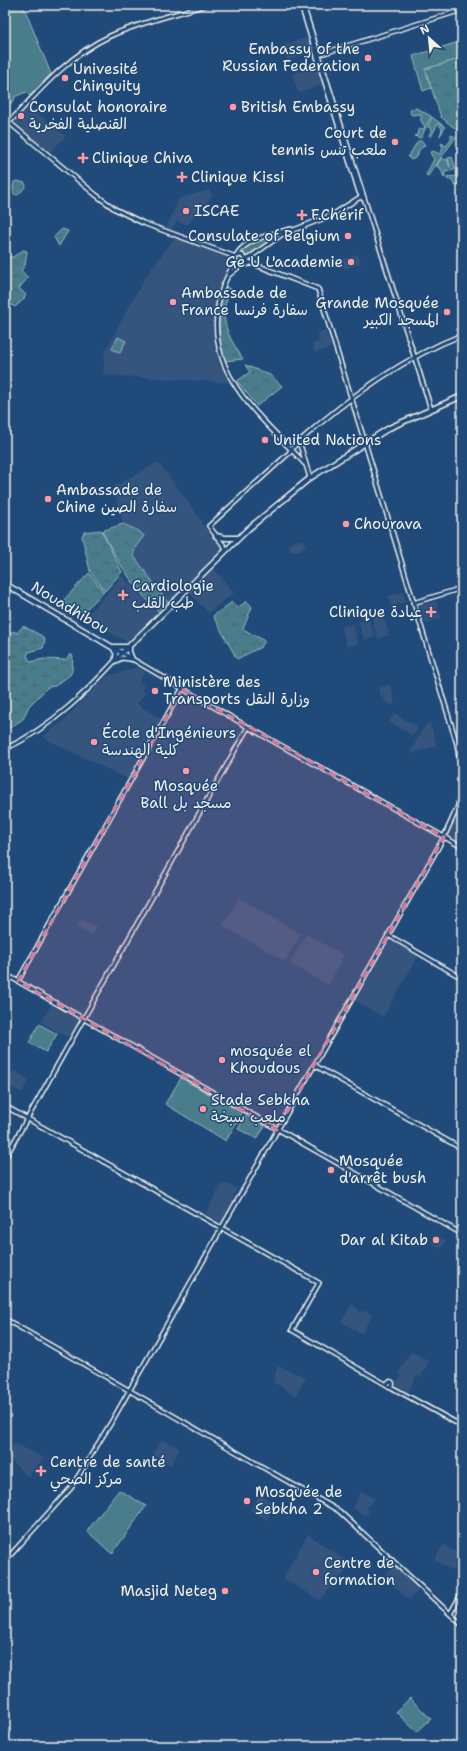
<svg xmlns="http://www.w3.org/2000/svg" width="467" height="1751" font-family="'Shantell Sans','Playpen Sans Arabic',sans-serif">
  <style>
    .built { fill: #34557e }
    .forest { fill: url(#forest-crowns); stroke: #9eb7ba }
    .wetland { fill: url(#wetland-marsh); stroke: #9eb7ba }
    .garden { fill: #497d8b; stroke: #9eb7ba }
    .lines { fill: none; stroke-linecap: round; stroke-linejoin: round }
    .secondary-casing { stroke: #f4f1e8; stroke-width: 6 }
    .highway-casing { stroke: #f4f1e8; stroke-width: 7 }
    .secondary { stroke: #1f4a7a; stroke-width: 3 }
    .highway { stroke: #1f4a7a; stroke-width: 4 }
    .marked { fill: #d87a9a; fill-opacity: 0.2; stroke: #d87a9a; stroke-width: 3; stroke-dasharray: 8 5; stroke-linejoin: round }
    .poi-dot { fill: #ff9aa2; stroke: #1f4a7a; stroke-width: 1.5 }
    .labels { text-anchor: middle; stroke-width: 3; stroke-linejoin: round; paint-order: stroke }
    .poi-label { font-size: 15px; fill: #f4f1e8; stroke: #1f4a7a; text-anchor: start }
    .street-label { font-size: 15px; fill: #f4f1e8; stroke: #1f4a7a }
  </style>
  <defs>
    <pattern id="forest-crowns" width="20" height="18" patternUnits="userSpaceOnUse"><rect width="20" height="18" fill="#497d8b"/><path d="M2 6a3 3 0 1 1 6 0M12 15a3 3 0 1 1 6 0" fill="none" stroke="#49656c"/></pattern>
    <pattern id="wetland-marsh" width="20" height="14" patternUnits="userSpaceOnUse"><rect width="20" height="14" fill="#497d8b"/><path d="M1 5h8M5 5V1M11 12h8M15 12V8" fill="none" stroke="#49656c"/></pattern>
  </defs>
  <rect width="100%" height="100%" fill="#1f4a7a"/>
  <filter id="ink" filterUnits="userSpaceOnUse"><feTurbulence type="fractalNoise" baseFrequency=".025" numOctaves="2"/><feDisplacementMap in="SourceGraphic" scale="8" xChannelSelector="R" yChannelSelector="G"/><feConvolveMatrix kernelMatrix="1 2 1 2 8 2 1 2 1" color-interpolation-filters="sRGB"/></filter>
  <g filter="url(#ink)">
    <path class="built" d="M 308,37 L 313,53 L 287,60 L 283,45 Z
      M 316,66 L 322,85 L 298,93 L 292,74 Z
      M 27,105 L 66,136 L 50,152 L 12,122 Z
      M 210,190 L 213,195 L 187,225 L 177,221 L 171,231 L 166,229 L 179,198 Z
      M 175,237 L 233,260 L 217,294 L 213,328 L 218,357 L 229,383 L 103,375 L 105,351 L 144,279 Z
      M 358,254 L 361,263 L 344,269 L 341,260 Z
      M 325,330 L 332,347 L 315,353 L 312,344 L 320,341 L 317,333 Z
      M 158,462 L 202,521 L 201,523 L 224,549 L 169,604 L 133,555 L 136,546 L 144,536 L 139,531 L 123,523 L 113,487 Z
      M 303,539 L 306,548 L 291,552 L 288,544 Z
      M 213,567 L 234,593 L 208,613 L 189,592 Z
      M 122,576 L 158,613 L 129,643 L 85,618 Z
      M 403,592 L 406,602 L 391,606 L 388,596 Z
      M 436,601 L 441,618 L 426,623 L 420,606 Z
      M 383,615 L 389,635 L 378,639 L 372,619 Z
      M 369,619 L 375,637 L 364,640 L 358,622 Z
      M 353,624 L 358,644 L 347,647 L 341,627 Z
      M 139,667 L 145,671 L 139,682 L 144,686 L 142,690 L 145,693 L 137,704 L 161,719 L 127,779 L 42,737 L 61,723 L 107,676 Z
      M 390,684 L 395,702 L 392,705 L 388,704 L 380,694 L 378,688 Z
      M 394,713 L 418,727 L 413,736 L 389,722 Z
      M 430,723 L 437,746 L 409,754 L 426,724 Z
      M 459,809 L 462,810 L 462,846 L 446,836 Z
      M 239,898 L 301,934 L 285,961 L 223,926 Z
      M 82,919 L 97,927 L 92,935 L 77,927 Z
      M 306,934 L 344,955 L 328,985 L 290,964 Z
      M 389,938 L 419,955 L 383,1017 L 353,999 Z
      M 51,1005 L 79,1020 L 69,1038 L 41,1022 Z
      M 14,1070 L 29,1080 L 22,1093 L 6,1084 Z
      M 223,1182 L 237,1189 L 232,1199 L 234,1200 L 221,1223 L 205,1214 Z
      M 436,1234 L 446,1241 L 441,1249 L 431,1243 Z
      M 352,1304 L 360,1312 L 365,1311 L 372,1315 L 362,1334 L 341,1322 Z
      M 411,1351 L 429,1361 L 421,1377 L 417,1375 L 408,1392 L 396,1385 L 395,1380 L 399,1380 L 401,1375 L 399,1372 Z
      M 278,1366 L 306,1377 L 296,1396 L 273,1382 Z
      M 162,1439 L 180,1449 L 171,1465 L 152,1455 Z
      M 14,1443 L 44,1458 L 28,1477 L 6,1456 Z
      M 361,1491 L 375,1499 L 367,1507 L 369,1511 L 366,1516 L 352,1508 Z
      M 259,1494 L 276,1504 L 267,1520 L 250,1510 Z
      M 308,1534 L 352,1565 L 319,1600 L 283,1578 Z
      M 443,1545 L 462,1555 L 453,1571 L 434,1560 Z
      M 394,1564 L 420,1589 L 409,1600 L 384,1575 Z"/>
    <path class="forest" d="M 462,58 L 462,134 L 441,117 L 425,69 Z
      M 271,236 L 272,239 L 248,259 L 244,254 L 239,254 L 247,245 Z
      M 225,287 L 231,289 C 217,318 227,334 243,359 L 225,361 C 217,336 216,311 225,287 Z
      M 245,365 L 270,375 L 282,386 L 257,406 L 237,381 L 250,372 Z
      M 123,524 L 139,531 L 144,536 L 136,546 L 133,555 L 169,604 L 160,613 C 135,590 117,561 102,531 Z
      M 101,530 L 122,572 L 105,591 L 90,571 L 82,536 L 84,532 Z
      M 89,573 L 104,592 L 81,614 L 62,602 Z
      M 247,601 L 252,607 L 243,629 L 265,641 L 261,647 L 237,659 L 213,616 L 232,602 L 237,608 Z"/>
    <path class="wetland" d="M 17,181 L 25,183 L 26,186 L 18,195 L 14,194 L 13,188 L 14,182 Z
      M 62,229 L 68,231 L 59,246 L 54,237 Z
      M 23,250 L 27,251 L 25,266 L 21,270 L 28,278 L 19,288 L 26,295 L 23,300 L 15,307 L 5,301 L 5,262 L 9,263 L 8,260 L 9,257 L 13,257 Z
      M 23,626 L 42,636 L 45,640 L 43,648 L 29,652 L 27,656 L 31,662 L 43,659 L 66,660 L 70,654 L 73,656 L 72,671 L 70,675 L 55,686 L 48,687 L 29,706 L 23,719 L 5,731 L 5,635 L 8,636 L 13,631 L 17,633 Z"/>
    <path class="garden" d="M 5,5 L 23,5 L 51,74 L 30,96 L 26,92 L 14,97 L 15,99 L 5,109 Z
      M 462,41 L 462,58 L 425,69 L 431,88 L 423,91 L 413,56 Z
      M 416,108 L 431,116 L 421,138 L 414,136 L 417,135 L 418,130 L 423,129 L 425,127 L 421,121 L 421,114 L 412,115 L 410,113 L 411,109 Z
      M 432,117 L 445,127 L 440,136 L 442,129 L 438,123 L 431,137 L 429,135 L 432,129 L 428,127 Z
      M 451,135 L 456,137 L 428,176 L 426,175 L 434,159 L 430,153 L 433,151 L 440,154 L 443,148 L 441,143 L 446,146 L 451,140 Z
      M 418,141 L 422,141 L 425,145 L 419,150 L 417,157 L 411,160 L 408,157 Z
      M 442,157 L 445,160 L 447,159 L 450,167 L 448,158 L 452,157 L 456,169 L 451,171 L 446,170 L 444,177 L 440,167 L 437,167 L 437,165 Z
      M 462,161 L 462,183 L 458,185 L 454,184 L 452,179 L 448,180 L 445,177 L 457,176 L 456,171 L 461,168 L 459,162 Z
      M 118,337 L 126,341 L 120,353 L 112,349 Z
      M 39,1024 L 57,1034 L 46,1052 L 29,1043 Z
      M 181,1078 L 242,1113 L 226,1141 L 165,1104 Z
      M 246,1115 L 265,1126 L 257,1139 L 238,1129 Z
      M 119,1490 L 146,1506 L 112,1554 L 87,1531 Z
      M 410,1698 L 431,1719 L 417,1732 L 396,1712 Z"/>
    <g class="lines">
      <g class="secondary-casing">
        <path id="secondary" d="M 301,5 L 359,192 L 363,199
          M 303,5 L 431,409
          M 318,55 L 462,10
          M 5,119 L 96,195 L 115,209 L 143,223 L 236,257
          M 5,127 C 37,93 67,56 110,36 C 140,22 174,15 206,5
          M 236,256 L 242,255 L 246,261
          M 246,260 L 281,235 L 332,215 L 362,196
          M 235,261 C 228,275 220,290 218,306 C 206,377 264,419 305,464
          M 246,261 L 318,289 L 457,744 L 462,777
          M 249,264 L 239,266 L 235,262 C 235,241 275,233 291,229
          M 229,275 L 240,266
          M 299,441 L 310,478
          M 227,550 L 209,526 L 289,453 L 295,445 C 345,400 400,359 462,335
          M 413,603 L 462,588
          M 113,648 L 116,654 L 115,660
          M 116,661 L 122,658 L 130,659
          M 5,749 C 52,727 88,691 122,653 L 248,727 L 462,847
          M 388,935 L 462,978
          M 5,974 L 462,1234
          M 18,981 L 182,689
          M 314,1065 L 462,1149
          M 5,1106 L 319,1283 L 292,1330 L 387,1385
          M 5,1158 L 248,727
          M 5,1319 L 339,1511 L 462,1625
          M387.5 1384a2.5 2.5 0 1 1 5 0a2.5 2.5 0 1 1-5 0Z
          M 391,1387 L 462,1426
          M 5,1561 L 71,1488 L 112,1421 L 444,837 L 458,806 L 462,780
          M 450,1614 L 462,1593"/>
      </g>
      <g class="highway-casing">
        <path id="highway" d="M 216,536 L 225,538 L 238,538
          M 5,584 L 122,653 L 248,529 L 310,478 L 389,428 L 462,396
          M 114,647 L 129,647
          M 129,647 L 129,652 L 132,659"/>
      </g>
      <use href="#secondary" class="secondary"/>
      <use href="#highway" class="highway"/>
    </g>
  </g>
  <path class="marked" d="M 182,689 L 444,837 L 277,1130 L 18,981 Z"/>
  <g class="poi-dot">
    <circle cx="368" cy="58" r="4"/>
    <circle cx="65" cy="78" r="4"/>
    <circle cx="233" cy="107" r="4"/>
    <circle cx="21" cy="116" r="4"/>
    <circle cx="395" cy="142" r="4"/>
    <path d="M81 152h4v4h4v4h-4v4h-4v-4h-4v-4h4z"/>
    <path d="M180 171h4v4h4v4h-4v4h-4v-4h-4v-4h4z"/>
    <circle cx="186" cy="211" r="4"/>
    <path d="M300 209h4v4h4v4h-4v4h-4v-4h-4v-4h4z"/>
    <circle cx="348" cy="236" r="4"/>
    <circle cx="351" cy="262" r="4"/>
    <circle cx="173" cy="302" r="4"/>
    <circle cx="447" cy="312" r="4"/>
    <circle cx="265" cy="440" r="4"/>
    <circle cx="48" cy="499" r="4"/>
    <circle cx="346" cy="524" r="4"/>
    <path d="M121 589h4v4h4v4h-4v4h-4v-4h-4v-4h4z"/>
    <path d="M429 606h4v4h4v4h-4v4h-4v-4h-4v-4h4z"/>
    <circle cx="155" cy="691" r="4"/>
    <circle cx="94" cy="742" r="4"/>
    <circle cx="186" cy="771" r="4"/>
    <circle cx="222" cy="1060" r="4"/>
    <circle cx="203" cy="1109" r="4"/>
    <circle cx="331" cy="1170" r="4"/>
    <circle cx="436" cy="1240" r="4"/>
    <path d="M39 1465h4v4h4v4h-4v4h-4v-4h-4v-4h4z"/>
    <circle cx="247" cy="1501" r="4"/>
    <circle cx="316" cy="1572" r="4"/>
    <circle cx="225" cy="1591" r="4"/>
  </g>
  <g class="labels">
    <g class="poi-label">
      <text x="360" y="54" text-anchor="end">Embassy of the<tspan x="360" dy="17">Russian Federation</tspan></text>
      <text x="73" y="74">Univesité<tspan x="73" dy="17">Chinguity</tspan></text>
      <text x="29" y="112">Consulat honoraire<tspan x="29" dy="17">القنصلية الفخرية</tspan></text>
      <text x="241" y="112">British Embassy</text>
      <text x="387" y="138" text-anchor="end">Court de<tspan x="387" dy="17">tennis ملعب تنس</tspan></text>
      <text x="92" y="163">Clinique Chiva</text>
      <text x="191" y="182">Clinique Kissi</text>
      <text x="194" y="216">ISCAE</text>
      <text x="311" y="220">F.Chérif</text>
      <text x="340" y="241" text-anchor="end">Consulate of Belgium</text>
      <text x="343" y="267" text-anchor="end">Ge U L'academie</text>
      <text x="181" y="298">Ambassade de<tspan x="181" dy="17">France سفارة فرنسا</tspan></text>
      <text x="439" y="308" text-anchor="end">Grande Mosquée<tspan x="439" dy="17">المسجد الكبير</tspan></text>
      <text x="273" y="445">United Nations</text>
      <text x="56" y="495">Ambassade de<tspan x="56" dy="17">Chine سفارة الصين</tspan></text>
      <text x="354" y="529">Chourava</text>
      <text x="132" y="591">Cardiologie<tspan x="132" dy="17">طب القلب</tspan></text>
      <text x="422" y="617" text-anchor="end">Clinique عيادة</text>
      <text x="163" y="687">Ministère des<tspan x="163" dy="17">Transports وزارة النقل</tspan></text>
      <text x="102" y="738">École d'Ingénieurs<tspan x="102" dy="17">كلية الهندسة</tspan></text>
      <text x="186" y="791" text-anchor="middle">Mosquée<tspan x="186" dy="17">Ball مسجد بل</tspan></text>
      <text x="230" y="1056">mosquée el<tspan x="230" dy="17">Khoudous</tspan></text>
      <text x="211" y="1105">Stade Sebkha<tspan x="211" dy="17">ملعب سبخة</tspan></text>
      <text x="339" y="1166">Mosquée<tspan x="339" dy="17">d'arrêt bush</tspan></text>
      <text x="428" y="1245" text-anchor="end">Dar al Kitab</text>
      <text x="50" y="1467">Centre de santé<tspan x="50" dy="17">مركز الصحي</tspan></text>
      <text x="255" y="1497">Mosquée de<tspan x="255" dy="17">Sebkha 2</tspan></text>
      <text x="324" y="1568">Centre de<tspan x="324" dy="17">formation</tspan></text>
      <text x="217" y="1596" text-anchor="end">Masjid Neteg</text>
    </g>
    <g class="street-label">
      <text transform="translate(70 608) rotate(31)" y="5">Nouadhibou</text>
    </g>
  </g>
  <rect width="467" height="1751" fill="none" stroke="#1f4a7a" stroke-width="20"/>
  <rect x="10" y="10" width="447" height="1731" fill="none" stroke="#f4f1e8" stroke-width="1.5" filter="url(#ink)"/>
  <g transform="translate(429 38) rotate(333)" stroke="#1f4a7a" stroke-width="3" paint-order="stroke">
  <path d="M0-3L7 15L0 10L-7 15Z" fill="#f4f1e8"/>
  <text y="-6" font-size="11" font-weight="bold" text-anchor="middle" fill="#f4f1e8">N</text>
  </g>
</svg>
